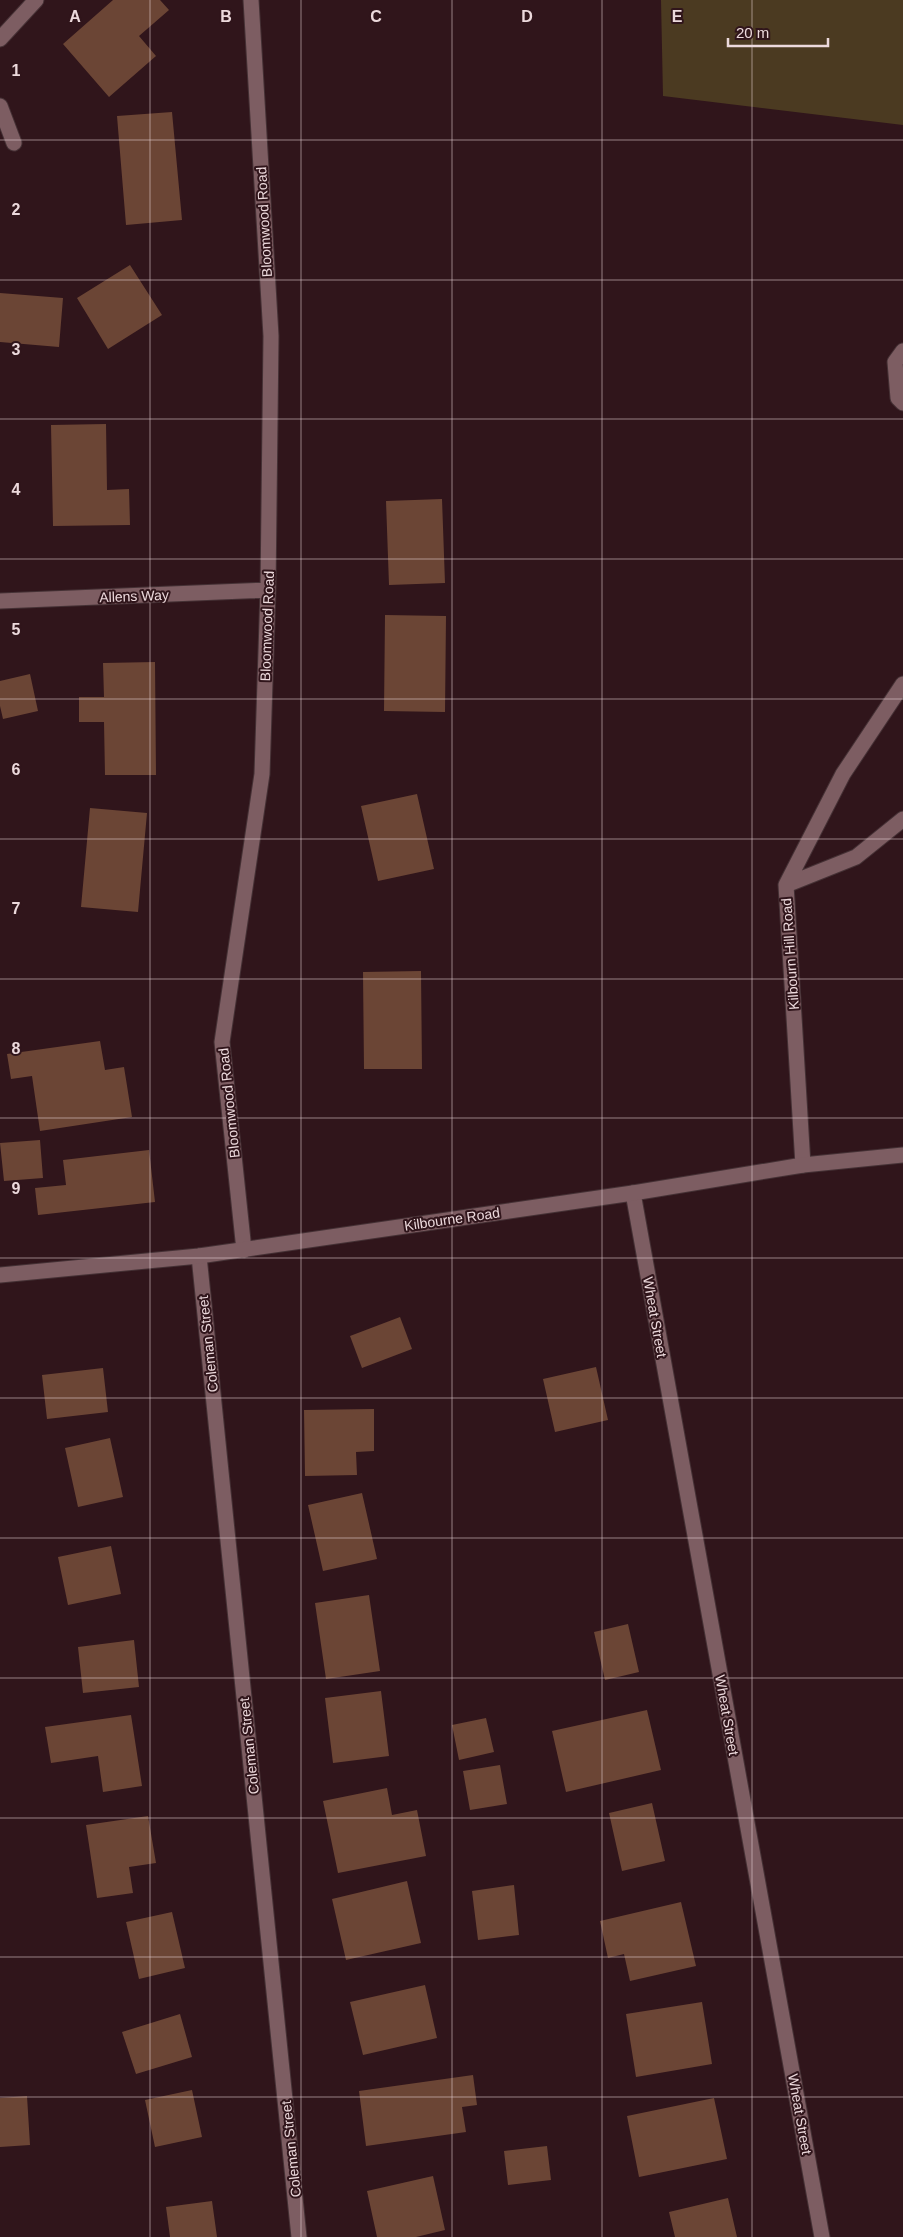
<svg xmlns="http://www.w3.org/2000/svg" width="903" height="2237" font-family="Arial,sans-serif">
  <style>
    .green { fill: #4b3a21 }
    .building { fill: #6b4535 }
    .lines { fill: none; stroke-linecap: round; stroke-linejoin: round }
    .minor-casing { stroke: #453135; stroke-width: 17 }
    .tertiary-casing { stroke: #453135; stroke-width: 17 }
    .minor { stroke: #7d5d62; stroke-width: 15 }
    .tertiary { stroke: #7d5d62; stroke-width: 15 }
    .grid { fill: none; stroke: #ecd9dc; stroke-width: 1; stroke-opacity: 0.55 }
    .labels { text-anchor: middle; stroke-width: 4; stroke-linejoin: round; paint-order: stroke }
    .street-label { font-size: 14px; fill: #ecd9dc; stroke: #30151b }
    .grid-label { font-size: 16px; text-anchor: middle; font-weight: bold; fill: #ecd9dc; stroke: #30151b; stroke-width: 4; stroke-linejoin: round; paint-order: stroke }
  </style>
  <rect width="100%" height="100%" fill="#30151b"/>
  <path class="green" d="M 661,0 L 903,0 L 903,125 L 663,96 Z"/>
  <path class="building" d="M 113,0 L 160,0 L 169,10 L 139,36 L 156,56 L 109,97 L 63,44 Z
    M 172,112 L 182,220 L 126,225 L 117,116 Z
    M 130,265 L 162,315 L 108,349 L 77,298 Z
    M 0,293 L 63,298 L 59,347 L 0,342 Z
    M 106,424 L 107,490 L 129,489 L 130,525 L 53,526 L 51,425 Z
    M 442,499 L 445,583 L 389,585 L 386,501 Z
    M 385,615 L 446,616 L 445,712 L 384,711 Z
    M 155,662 L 156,775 L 105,775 L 104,722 L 79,722 L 79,697 L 104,697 L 103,663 Z
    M 30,674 L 38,711 L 3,719 L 0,706 L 0,681 Z
    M 417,794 L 434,869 L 378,881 L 361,806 Z
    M 90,808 L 147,813 L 138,912 L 81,907 Z
    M 421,971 L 422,1069 L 364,1069 L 363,972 Z
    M 100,1041 L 105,1070 L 124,1067 L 132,1117 L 40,1131 L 32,1076 L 11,1079 L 7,1054 Z
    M 40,1140 L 43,1178 L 4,1181 L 0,1143 Z
    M 149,1150 L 155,1202 L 38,1215 L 35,1188 L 66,1185 L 63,1160 Z
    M 400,1317 L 412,1349 L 362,1368 L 350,1336 Z
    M 596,1367 L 608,1420 L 555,1432 L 543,1379 Z
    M 103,1368 L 108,1412 L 47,1419 L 42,1375 Z
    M 374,1409 L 374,1451 L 356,1452 L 357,1475 L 305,1476 L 304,1410 Z
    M 110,1438 L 123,1497 L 78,1507 L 65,1448 Z
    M 362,1493 L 377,1559 L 323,1571 L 308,1505 Z
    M 111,1546 L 121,1594 L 68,1605 L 58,1557 Z
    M 369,1595 L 380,1671 L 326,1679 L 315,1603 Z
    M 628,1624 L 639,1672 L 605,1680 L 594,1632 Z
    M 134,1640 L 139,1687 L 83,1693 L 78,1647 Z
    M 381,1691 L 389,1756 L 333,1763 L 325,1698 Z
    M 647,1710 L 661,1770 L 566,1792 L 552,1731 Z
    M 131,1715 L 142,1786 L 103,1792 L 98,1756 L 51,1763 L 45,1727 Z
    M 486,1718 L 494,1752 L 459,1760 L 452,1725 Z
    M 500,1765 L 507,1804 L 470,1810 L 463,1771 Z
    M 387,1788 L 392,1815 L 417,1810 L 426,1856 L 338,1873 L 323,1801 Z
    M 652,1803 L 665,1861 L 622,1871 L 609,1813 Z
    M 148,1816 L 156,1863 L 129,1867 L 133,1893 L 97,1898 L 86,1825 Z
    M 407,1881 L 421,1943 L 346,1960 L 332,1899 Z
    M 514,1885 L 519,1935 L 478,1940 L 472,1891 Z
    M 681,1902 L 696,1966 L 630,1981 L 624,1954 L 608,1958 L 600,1921 Z
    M 172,1912 L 185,1968 L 139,1979 L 126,1922 Z
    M 425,1985 L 437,2038 L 363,2055 L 350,2002 Z
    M 702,2002 L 712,2064 L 636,2077 L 626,2014 Z
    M 180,2014 L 192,2057 L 136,2074 L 122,2032 Z
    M 473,2075 L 477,2105 L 462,2107 L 466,2132 L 366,2146 L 359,2091 Z
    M 192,2090 L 202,2137 L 155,2147 L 145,2100 Z
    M 27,2096 L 30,2145 L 0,2147 L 0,2098 Z
    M 714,2098 L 727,2159 L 639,2177 L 627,2116 Z
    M 547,2146 L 551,2180 L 508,2185 L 504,2151 Z
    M 433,2176 L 445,2230 L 416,2237 L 377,2237 L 367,2191 Z
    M 728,2198 L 737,2237 L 675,2237 L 669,2212 Z
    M 212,2201 L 217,2237 L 170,2237 L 166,2207 Z"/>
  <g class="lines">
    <g class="minor-casing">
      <path id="minor" d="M 0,39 L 36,0
        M 0,106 L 14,143
        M 903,351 L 895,362 L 898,398 L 903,403
        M 0,601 L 268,590
        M 786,885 L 856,857 L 903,819
        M 803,1165 L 786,885 L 843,774 L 903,684
        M 633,1193 L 822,2237
        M 244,1250 L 222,1042 L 262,774 L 268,590 L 271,336 L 251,0
        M 199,1256 L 299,2237"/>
    </g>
    <g class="tertiary-casing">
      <path id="tertiary" d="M 0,1275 L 199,1256 L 633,1193 L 803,1165 L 903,1155"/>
    </g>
    <use href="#minor" class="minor"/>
    <use href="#tertiary" class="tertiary"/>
  </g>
  <path class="grid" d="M 150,0 L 150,2237M 301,0 L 301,2237M 452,0 L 452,2237M 602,0 L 602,2237M 752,0 L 752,2237M 0,140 L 903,140M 0,280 L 903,280M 0,419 L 903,419M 0,559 L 903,559M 0,699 L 903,699M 0,839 L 903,839M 0,979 L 903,979M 0,1118 L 903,1118M 0,1258 L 903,1258M 0,1398 L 903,1398M 0,1538 L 903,1538M 0,1678 L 903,1678M 0,1818 L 903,1818M 0,1957 L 903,1957M 0,2097 L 903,2097"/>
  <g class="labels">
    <g class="street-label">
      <text transform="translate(264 222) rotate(-93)" y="5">Bloomwood Road</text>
      <text transform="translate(134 596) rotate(-2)" y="5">Allens Way</text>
      <text transform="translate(267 626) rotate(-88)" y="5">Bloomwood Road</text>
      <text transform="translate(790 954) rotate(-94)" y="5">Kilbourn Hill Road</text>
      <text transform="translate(229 1103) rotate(-96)" y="5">Bloomwood Road</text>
      <text transform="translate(452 1219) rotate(-8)" y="5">Kilbourne Road</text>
      <text transform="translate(655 1317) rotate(80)" y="5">Wheat Street</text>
      <text transform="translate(208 1344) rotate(-96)" y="5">Coleman Street</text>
      <text transform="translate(727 1715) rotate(80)" y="5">Wheat Street</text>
      <text transform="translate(249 1746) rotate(-96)" y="5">Coleman Street</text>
      <text transform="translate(800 2114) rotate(80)" y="5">Wheat Street</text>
      <text transform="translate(291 2149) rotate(-96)" y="5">Coleman Street</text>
    </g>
  </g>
  <g class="grid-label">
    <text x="75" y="22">A</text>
    <text x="226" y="22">B</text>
    <text x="376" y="22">C</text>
    <text x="527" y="22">D</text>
    <text x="677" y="22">E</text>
    <text x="16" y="76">1</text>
    <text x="16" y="215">2</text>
    <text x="16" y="355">3</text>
    <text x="16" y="495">4</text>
    <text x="16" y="635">5</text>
    <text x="16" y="775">6</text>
    <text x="16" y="914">7</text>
    <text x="16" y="1054">8</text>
    <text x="16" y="1194">9</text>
  </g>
  <path d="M728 38v8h100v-8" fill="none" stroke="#ecd9dc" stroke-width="2.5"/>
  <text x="736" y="38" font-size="15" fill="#ecd9dc" stroke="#30151b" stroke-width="4" paint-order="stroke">20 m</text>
</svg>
